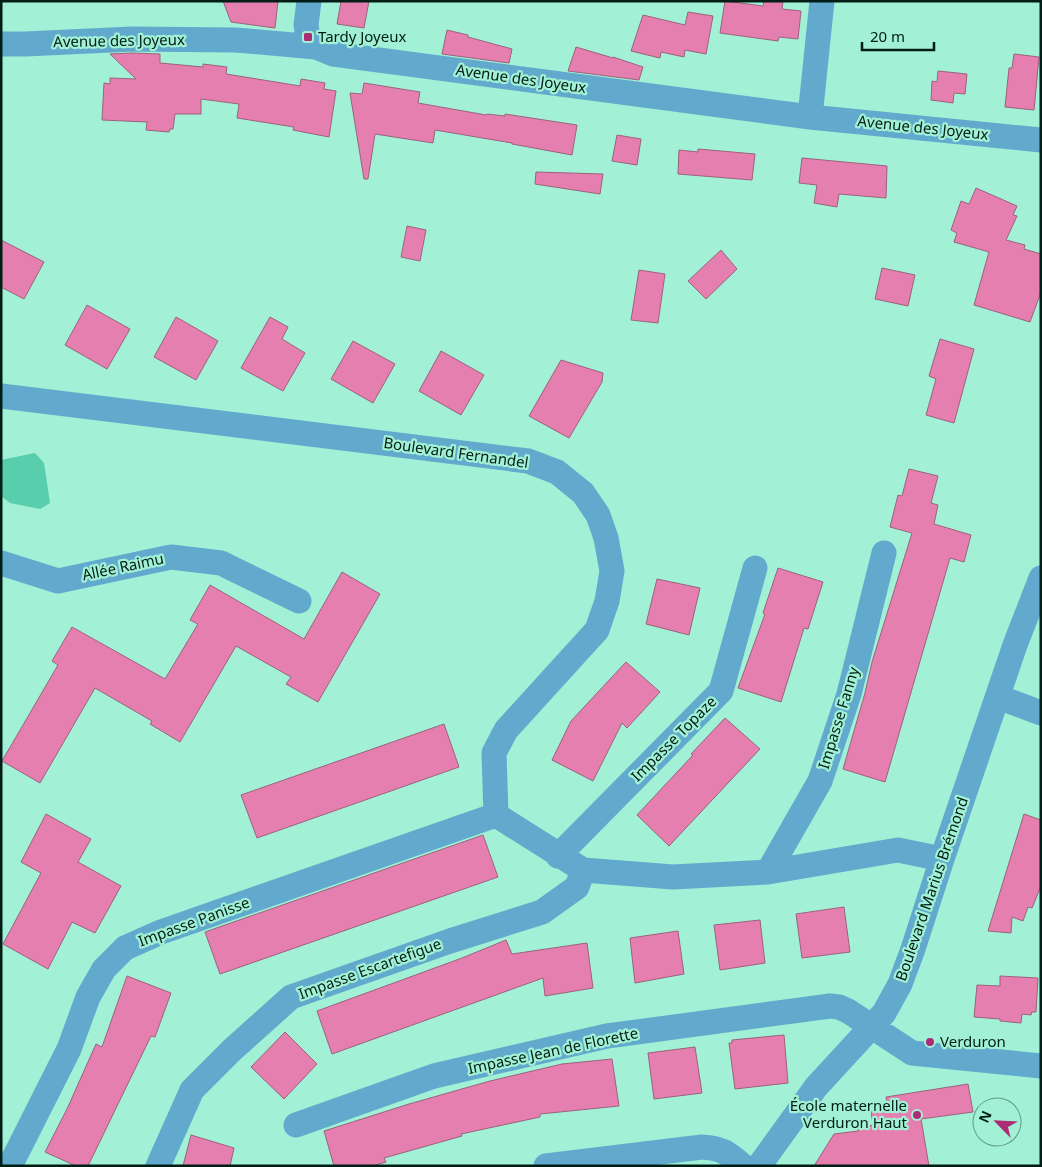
<svg xmlns="http://www.w3.org/2000/svg" width="1042" height="1167" font-family="'Noto Sans',sans-serif">
  <style>
    .green { fill: #59ceac }
    .building { fill: #e57fb0; stroke: #9d617c }
    .lines { fill: none; stroke-linecap: round; stroke-linejoin: round }
    .minor { stroke: #61aacd; stroke-width: 25 }
    .poi-dot { fill: #ad2a74; stroke: #a2f0d5; stroke-width: 2 }
    .labels { text-anchor: middle; stroke-width: 4.5; stroke-linejoin: round; paint-order: stroke }
    .poi-label { font-size: 15px; fill: #001e15; stroke: #a2f0d5; text-anchor: start }
    .street-label { font-size: 15px; fill: #001e15; stroke: #a2f0d5 }
  </style>
  <rect width="100%" height="100%" fill="#a2f0d5"/>
  <path class="green" d="M 35,453 L 44,463 L 50,503 L 40,509 L 10,503 L 1,496 L 1,460 Z"/>
  <path class="building" d="M 223,1 L 278,1 L 275,28 L 231,22 Z
    M 341,1 L 369,1 L 364,28 L 337,24 Z
    M 725,1 L 763,6 L 764,1 L 783,1 L 782,9 L 801,11 L 798,39 L 779,37 L 778,41 L 720,33 Z
    M 688,12 L 713,16 L 706,54 L 685,50 L 684,57 L 661,52 L 660,58 L 631,51 L 643,15 L 685,25 Z
    M 447,30 L 468,35 L 468,37 L 512,49 L 509,63 L 442,54 Z
    M 576,47 L 613,58 L 613,57 L 643,67 L 639,80 L 568,71 Z
    M 132,53 L 160,54 L 160,63 L 203,67 L 203,64 L 227,67 L 226,74 L 300,86 L 301,79 L 325,83 L 324,89 L 336,91 L 329,137 L 293,130 L 294,127 L 237,118 L 239,104 L 201,99 L 201,114 L 175,114 L 173,129 L 170,129 L 169,132 L 146,130 L 147,122 L 102,120 L 104,83 L 110,84 L 110,78 L 136,79 L 110,54 Z
    M 1014,54 L 1039,57 L 1034,110 L 1005,107 L 1009,68 L 1012,68 Z
    M 938,71 L 967,74 L 965,94 L 954,93 L 953,103 L 931,100 L 932,81 L 937,82 Z
    M 364,83 L 420,92 L 418,103 L 486,115 L 487,114 L 505,116 L 505,114 L 577,125 L 572,155 L 512,144 L 512,143 L 435,130 L 433,143 L 375,134 L 368,179 L 364,179 L 350,93 L 362,94 Z
    M 617,135 L 641,139 L 637,165 L 612,161 Z
    M 698,149 L 755,154 L 752,180 L 678,174 L 679,150 L 698,152 Z
    M 802,158 L 887,166 L 886,198 L 839,194 L 837,207 L 814,203 L 817,185 L 799,183 Z
    M 536,172 L 603,174 L 600,194 L 535,184 Z
    M 976,188 L 1017,206 L 1013,215 L 1017,216 L 1006,240 L 1025,245 L 1024,249 L 1041,254 L 1041,292 L 1030,322 L 974,305 L 989,252 L 954,242 L 957,233 L 951,230 L 961,201 L 969,204 Z
    M 407,226 L 426,230 L 420,261 L 401,257 Z
    M 1,240 L 44,262 L 24,299 L 1,287 Z
    M 721,250 L 737,269 L 706,299 L 688,281 Z
    M 882,268 L 915,275 L 908,306 L 875,299 Z
    M 639,270 L 665,274 L 658,323 L 631,320 Z
    M 87,305 L 130,329 L 107,369 L 65,345 Z
    M 176,317 L 218,341 L 196,380 L 154,357 Z
    M 270,317 L 288,327 L 282,339 L 305,353 L 283,391 L 241,368 Z
    M 940,339 L 974,349 L 954,423 L 926,415 L 936,379 L 929,376 Z
    M 353,341 L 395,364 L 373,403 L 331,379 Z
    M 441,351 L 484,375 L 461,415 L 419,391 Z
    M 561,360 L 603,373 L 602,382 L 569,438 L 529,416 Z
    M 909,469 L 938,476 L 931,503 L 938,505 L 934,524 L 971,535 L 964,562 L 950,558 L 885,782 L 843,769 L 865,693 L 872,662 L 912,533 L 890,527 L 898,495 L 902,496 Z
    M 778,568 L 823,582 L 808,629 L 804,628 L 781,702 L 738,688 L 765,614 L 763,613 Z
    M 342,572 L 380,594 L 318,702 L 286,684 L 291,677 L 236,646 L 180,742 L 150,724 L 152,721 L 95,688 L 40,783 L 2,761 L 58,665 L 52,661 L 72,627 L 165,679 L 198,624 L 190,620 L 210,585 L 304,639 Z
    M 657,579 L 700,588 L 689,635 L 646,624 Z
    M 626,662 L 660,692 L 627,728 L 622,723 L 593,781 L 552,760 L 571,721 Z
    M 725,718 L 760,749 L 669,846 L 637,815 L 693,755 L 691,754 Z
    M 444,724 L 459,767 L 257,838 L 241,795 Z
    M 46,814 L 91,839 L 78,862 L 121,886 L 95,933 L 72,922 L 48,969 L 3,944 L 41,873 L 21,862 Z
    M 1024,814 L 1041,820 L 1041,886 L 1032,908 L 1028,907 L 1023,921 L 1012,917 L 1011,933 L 988,931 Z
    M 483,835 L 498,877 L 220,974 L 205,932 Z
    M 844,907 L 850,952 L 802,958 L 796,914 Z
    M 760,920 L 765,963 L 720,970 L 714,925 Z
    M 678,931 L 684,974 L 635,983 L 630,938 Z
    M 506,940 L 512,954 L 587,943 L 593,988 L 545,996 L 543,978 L 332,1054 L 317,1011 L 462,958 Z
    M 127,976 L 171,993 L 155,1037 L 151,1036 L 88,1166 L 76,1166 L 45,1152 L 67,1109 L 96,1044 L 102,1047 Z
    M 1000,976 L 1038,978 L 1036,1012 L 1032,1012 L 1031,1015 L 1022,1014 L 1021,1023 L 1000,1021 L 1000,1019 L 974,1017 L 977,985 L 1000,986 Z
    M 285,1032 L 317,1064 L 284,1099 L 251,1067 Z
    M 784,1035 L 788,1083 L 735,1089 L 729,1043 L 732,1043 L 732,1040 Z
    M 695,1047 L 702,1093 L 654,1099 L 648,1053 Z
    M 612,1059 L 619,1106 L 540,1114 L 540,1117 L 461,1134 L 462,1136 L 384,1158 L 386,1162 L 372,1166 L 334,1166 L 324,1131 L 409,1104 L 490,1081 L 562,1064 Z
    M 968,1084 L 973,1112 L 921,1119 L 929,1166 L 814,1166 L 834,1134 L 858,1131 L 858,1128 L 873,1125 L 871,1111 L 888,1108 L 886,1097 Z
    M 191,1135 L 234,1148 L 230,1166 L 183,1166 Z"/>
  <g class="lines">
    <path class="minor" d="M 309,1 L 306,25 L 308,37 L 316,47
      M 1,44 L 25,44 L 132,39 L 236,40 L 316,47 L 333,54 L 810,117 L 1041,140
      M 810,117 L 822,1
      M 1,396 L 528,461 L 557,472 L 583,493 L 598,515 L 606,538 L 612,571 L 607,601 L 597,630 L 506,730 L 494,753 L 496,815 L 583,870 L 673,877 L 768,872 L 898,850 L 942,859
      M 1,563 L 58,581 L 171,557 L 221,563 L 299,601
      M 998,697 L 1041,713
      M 558,856 L 721,691 L 755,568
      M 768,872 L 820,781 L 849,694 L 884,553
      M 296,1125 L 434,1076 L 607,1036 L 830,1006 L 839,1007 L 848,1011 L 912,1053 L 1041,1066
      M 10,1166 L 69,1049 L 88,997 L 104,969 L 125,948 L 161,932 L 496,815
      M 158,1166 L 192,1090 L 232,1050 L 291,997 L 450,941 L 542,912 L 577,887 L 583,870
      M 546,1166 L 702,1147 C 722,1148 728,1153 743,1166
      M 759,1166 L 816,1087 L 884,1013 L 900,984 L 913,949 L 942,859 L 1015,645 L 1041,578"/>
  </g>
  <g class="poi-dot">
    <rect x="303" y="32" width="10" height="10" rx="2.5"/>
    <circle cx="930" cy="1042" r="5"/>
    <circle cx="917" cy="1115" r="5"/>
  </g>
  <g class="labels">
    <g class="poi-label">
      <text x="318" y="42">Tardy Joyeux</text>
      <text x="940" y="1047">Verduron</text>
      <text x="907" y="1111" text-anchor="end">École maternelle<tspan x="907" dy="17">Verduron Haut</tspan></text>
    </g>
    <g class="street-label">
      <text transform="translate(119 41) rotate(-1)" y="5">Avenue des Joyeux</text>
      <text transform="translate(521 79) rotate(8)" y="5">Avenue des Joyeux</text>
      <text transform="translate(923 128) rotate(6)" y="5">Avenue des Joyeux</text>
      <text transform="translate(456 453) rotate(8)" y="5">Boulevard Fernandel</text>
      <text transform="translate(123 567) rotate(-12)" y="5">Allée Raimu</text>
      <text transform="translate(839 718) rotate(-73)" y="5">Impasse Fanny</text>
      <text transform="translate(674 739) rotate(-45)" y="5">Impasse Topaze</text>
      <text transform="translate(932 889) rotate(-71)" y="5">Boulevard Marius Brémond</text>
      <text transform="translate(194 922) rotate(-20)" y="5">Impasse Panisse</text>
      <text transform="translate(370 969) rotate(-20)" y="5">Impasse Escartefigue</text>
      <text transform="translate(553 1051) rotate(-12)" y="5">Impasse Jean de Florette</text>
    </g>
  </g>
  <rect width="1042" height="1167" fill="none" stroke="#001e15" stroke-width="5"/>
  <g transform="translate(997 1122) rotate(294)"><circle r="24" fill="#a2f0d5" stroke="#619c88"/>
  <path d="M0-4L9 19L0 12L-9 19Z" fill="#ad2a74"/>
  <text y="-8" font-size="14" font-weight="bold" text-anchor="middle" fill="#001e15">N</text>
  </g>
  <path d="M862 42v8h72v-8" fill="none" stroke="#001e15" stroke-width="2.5"/>
  <text x="870" y="42" font-size="15" fill="#001e15" stroke="#a2f0d5" stroke-width="4" paint-order="stroke">20 m</text>
</svg>
